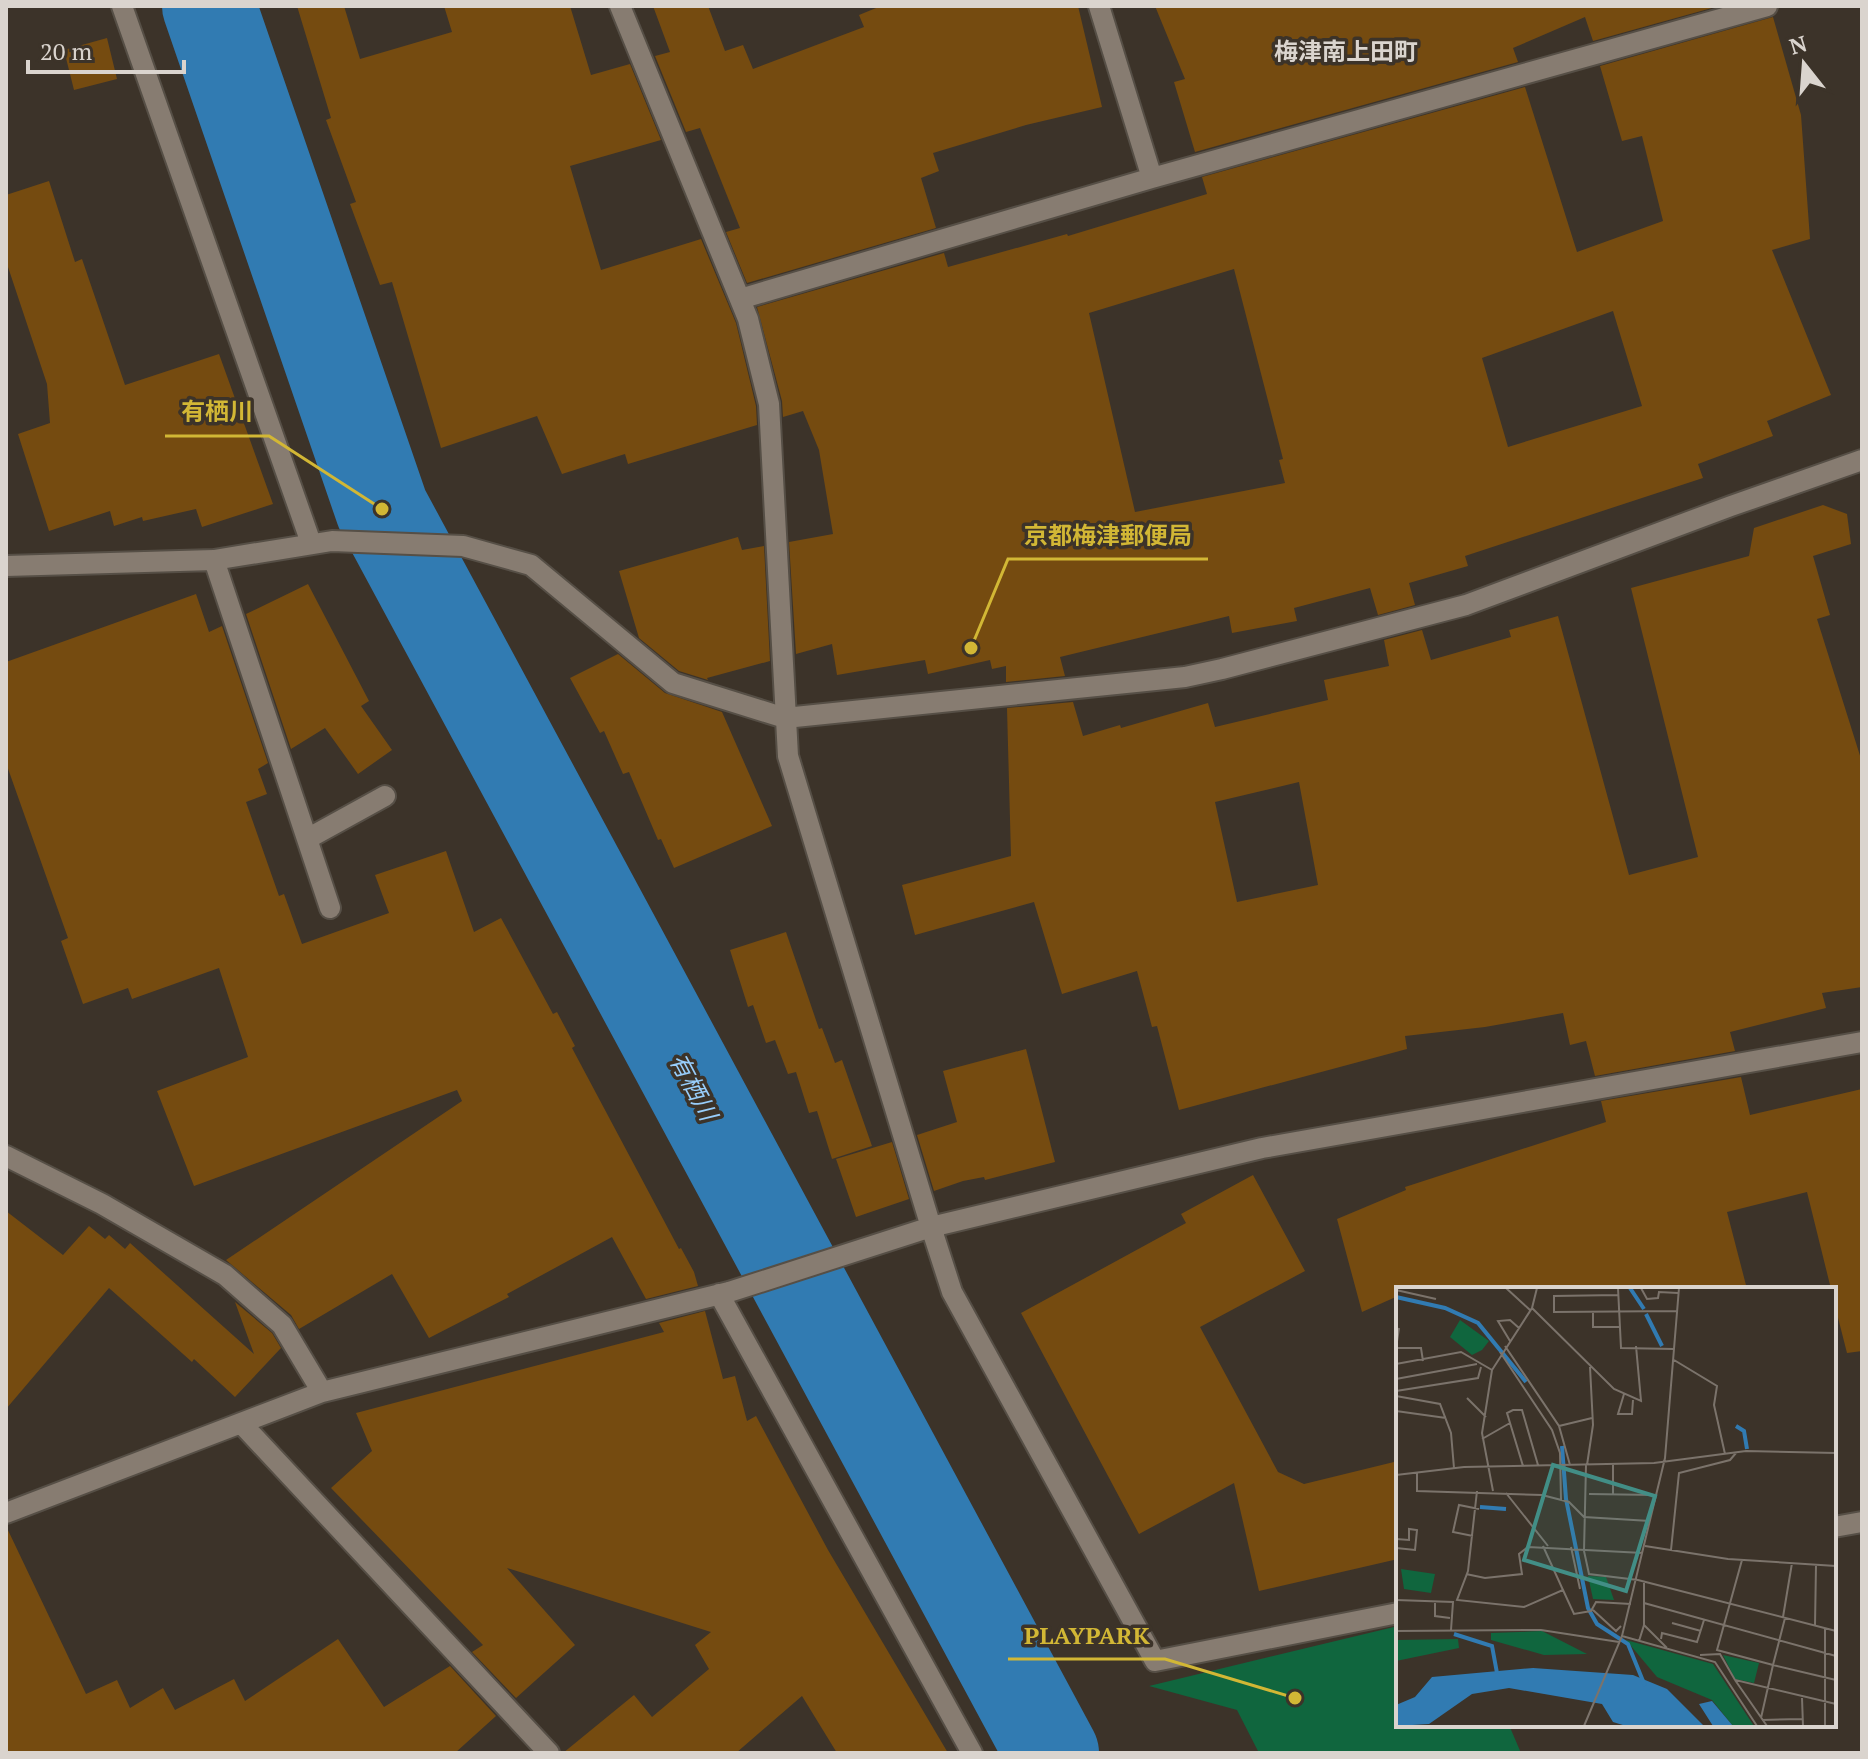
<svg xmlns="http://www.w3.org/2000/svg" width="1868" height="1759" font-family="'PT Serif','Noto Sans JP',serif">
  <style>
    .green { fill: #10663e }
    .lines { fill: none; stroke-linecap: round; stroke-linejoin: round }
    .river { stroke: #317bb2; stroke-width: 94 }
    .building { fill: #754b10; fill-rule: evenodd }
    .street-casing { stroke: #564f46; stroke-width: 24 }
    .street { stroke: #877c71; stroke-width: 20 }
    .labels { text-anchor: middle; stroke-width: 7; stroke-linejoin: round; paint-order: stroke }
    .neighbourhood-label { font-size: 24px; font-weight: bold; fill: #dad4ce; stroke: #3c3329 }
    .water-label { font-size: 24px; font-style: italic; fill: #98cefc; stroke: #3c3329 }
    .inset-river { fill: none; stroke: #317bb2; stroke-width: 4 }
    .inset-road { fill: none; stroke: #7b736b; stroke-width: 2 }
    .view { fill: #428e86; fill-opacity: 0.15; stroke: #428e86; stroke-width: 4 }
    .inset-edge { fill: none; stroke: #dad4ce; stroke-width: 4 }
    .leader { fill: none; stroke: #d2b735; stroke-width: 3 }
    .callout-dot { fill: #d2b735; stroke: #3c3329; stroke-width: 3 }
    .callout-label { font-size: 24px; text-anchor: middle; font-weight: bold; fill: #d2b735; stroke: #3c3329; stroke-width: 7; stroke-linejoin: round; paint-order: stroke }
  </style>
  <rect width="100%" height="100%" fill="#3c3329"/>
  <path class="green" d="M 1398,1626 L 1398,1725 L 1509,1725 L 1521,1753 L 1259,1753 L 1237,1710 L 1149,1686 Z"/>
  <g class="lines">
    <path class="river" d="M 209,6 L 382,509 L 1052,1753"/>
  </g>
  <path class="building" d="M 297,6 L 344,6 L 360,59 L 452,32 L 444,6 L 570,6 L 591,75 L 630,64 L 661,140 L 570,166 L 601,270 L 701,239 L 736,323 L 756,406 L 757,425 L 628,464 L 625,454 L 562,474 L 537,416 L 441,448 L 392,282 L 380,285 L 350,204 L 356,202 L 326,120 L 331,118 Z
    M 653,6 L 708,6 L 725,51 L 743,45 L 753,69 L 864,27 L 859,15 L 881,6 L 1078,6 L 1102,107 L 1026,125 L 933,153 L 939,171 L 921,178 L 936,228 L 747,283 L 726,232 L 740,228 L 700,128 L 686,132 L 655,56 L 670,52 Z
    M 1155,6 L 1719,6 L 1593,41 L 1585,17 L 1513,48 L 1518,62 L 1195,152 L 1174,82 L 1185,79 Z
    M 1773,17 L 1801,115 L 1810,239 L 1772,250 L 1831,395 L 1767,421 L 1773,436 L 1698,464 L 1703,478 L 1465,556 L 1468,566 L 1409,583 L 1415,605 L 1378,615 L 1370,588 L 1294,608 L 1297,621 L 1232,633 L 1229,616 L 1060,657 L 1065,676 L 1006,682 L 1006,666 L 992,669 L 990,660 L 928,674 L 925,660 L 837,675 L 832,644 L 796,654 L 789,542 L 833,534 L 819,450 L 803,411 L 783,417 L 782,401 L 757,307 L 944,253 L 948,267 L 1067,234 L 1068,236 L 1207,194 L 1202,177 L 1525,87 L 1577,252 L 1663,221 L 1642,136 L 1622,141 L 1600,66 ZM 1234,269 L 1283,459 L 1279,460 L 1285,483 L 1135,512 L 1089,313 ZM 1613,311 L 1642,406 L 1508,447 L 1482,358 Z
    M 107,38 L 117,79 L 74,90 L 64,50 Z
    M 49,181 L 75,262 L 82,259 L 125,385 L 219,354 L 273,504 L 202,527 L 196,509 L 143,521 L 142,517 L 114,526 L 110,511 L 49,531 L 18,434 L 50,423 L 47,384 L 6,261 L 6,195 Z
    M 1823,505 L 1847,514 L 1851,544 L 1813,556 L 1830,615 L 1817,619 L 1862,762 L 1862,987 L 1822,993 L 1826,1008 L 1730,1032 L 1735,1051 L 1595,1076 L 1586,1041 L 1570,1045 L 1563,1013 L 1485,1027 L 1405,1036 L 1407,1049 L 1179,1110 L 1157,1026 L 1152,1027 L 1137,971 L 1062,994 L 1034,902 L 915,935 L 902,885 L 1011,856 L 1007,708 L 1073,702 L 1083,736 L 1120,725 L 1121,728 L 1208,703 L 1215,727 L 1328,700 L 1324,680 L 1389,666 L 1384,640 L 1422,630 L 1431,660 L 1511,637 L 1509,630 L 1558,616 L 1629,875 L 1698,857 L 1631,588 L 1749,556 L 1754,528 ZM 1299,782 L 1318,885 L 1237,902 L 1215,802 Z
    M 738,537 L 742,550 L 764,546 L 770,661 L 707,678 L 708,680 L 679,671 L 639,638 L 619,571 Z
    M 308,584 L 369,701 L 361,706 L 392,750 L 358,774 L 325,728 L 291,749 L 246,614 Z
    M 196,594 L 209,632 L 222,626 L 268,763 L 258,769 L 267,794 L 246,802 L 279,896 L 284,894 L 302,944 L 389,913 L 375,875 L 446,851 L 474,932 L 501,918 L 553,1014 L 557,1012 L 575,1046 L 572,1048 L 679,1249 L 681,1248 L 694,1272 L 698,1286 L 646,1299 L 612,1237 L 507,1294 L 509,1297 L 429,1338 L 392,1274 L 299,1329 L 291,1315 L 226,1260 L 462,1101 L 457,1090 L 194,1186 L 157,1091 L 248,1057 L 219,968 L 132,999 L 128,988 L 83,1004 L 61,941 L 68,938 L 6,763 L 6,662 Z
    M 618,654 L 665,693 L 722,712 L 772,826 L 674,868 L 661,839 L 658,840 L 629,772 L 623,774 L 604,731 L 600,733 L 570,678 Z
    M 786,932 L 819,1029 L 822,1028 L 835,1063 L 842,1060 L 872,1146 L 832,1159 L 817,1111 L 809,1113 L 796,1072 L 788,1074 L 775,1040 L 766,1043 L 753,1005 L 748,1007 L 730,950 Z
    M 1026,1049 L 1055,1162 L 985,1180 L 984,1177 L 963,1181 L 934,1191 L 917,1135 L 957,1122 L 943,1071 Z
    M 1741,1077 L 1750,1115 L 1862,1089 L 1862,1351 L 1847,1353 L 1834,1302 L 1834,1289 L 1831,1289 L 1807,1192 L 1727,1212 L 1747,1289 L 1398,1289 L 1398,1296 L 1362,1312 L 1337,1219 L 1406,1190 L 1405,1187 L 1606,1122 L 1601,1101 Z
    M 892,1142 L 909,1199 L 856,1217 L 836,1159 Z
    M 1253,1175 L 1305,1271 L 1200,1327 L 1278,1472 L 1304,1484 L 1398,1461 L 1398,1559 L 1259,1591 L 1234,1483 L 1139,1534 L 1021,1313 L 1186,1223 L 1181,1214 Z
    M 6,1211 L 63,1255 L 89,1226 L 105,1239 L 109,1235 L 125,1249 L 130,1243 L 254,1354 L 235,1302 L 272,1333 L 281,1348 L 235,1397 L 194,1359 L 192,1362 L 109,1288 L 6,1409 Z
    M 705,1311 L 723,1379 L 735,1376 L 747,1421 L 756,1416 L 828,1550 L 948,1753 L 837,1753 L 802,1696 L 736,1753 L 563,1753 L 634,1695 L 652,1717 L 709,1669 L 695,1645 L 711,1632 L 507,1568 L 575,1645 L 516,1698 L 472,1652 L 483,1645 L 331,1488 L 372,1451 L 356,1413 L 664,1332 L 659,1323 Z
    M 6,1526 L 86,1694 L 117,1680 L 130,1708 L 163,1688 L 175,1710 L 234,1679 L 245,1701 L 338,1639 L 384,1707 L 450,1666 L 496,1716 L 455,1753 L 6,1753 Z"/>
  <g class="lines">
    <g class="street-casing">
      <path id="street" d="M 122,6 L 311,543
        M 620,6 L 748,319 L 769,404 L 788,756 L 931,1227 L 952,1292 L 1155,1661 L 1398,1613
        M 1099,6 L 1152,178
        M 740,299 L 1152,178 L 1767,6
        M 214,560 L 330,908
        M 6,566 L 214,560 L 332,541 L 463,546 L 531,565 L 673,683 L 785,718 L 1185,677 L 1222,669 L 1466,605 L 1731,506 L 1862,460
        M 307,839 L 385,796
        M 6,1156 L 102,1204 L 225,1275 L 282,1325 L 322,1392
        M 719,1294 L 972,1753
        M 241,1423 L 549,1753
        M 6,1513 L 322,1392 L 729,1292 L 931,1227 L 1262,1148 L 1862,1042
        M 1834,1527 L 1862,1522"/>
    </g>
    <use href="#street" class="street"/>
  </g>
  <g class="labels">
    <g class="neighbourhood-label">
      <text x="1346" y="60">梅津南上田町</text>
    </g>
    <g class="water-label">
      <text transform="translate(693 1087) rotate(62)" y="8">有栖川</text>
    </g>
  </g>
  <g transform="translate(1396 1287)">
    <rect width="440" height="440" fill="#3c3329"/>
    <path d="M 64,33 L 93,54 L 86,63 L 76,68 L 54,50 ZM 5,282 L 39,287 L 35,306 L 8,302 ZM 192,289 L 210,290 L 218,313 L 197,312 ZM 146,344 L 191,367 L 148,368 L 95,353 L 95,346 ZM 62,352 L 63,361 L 0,374 L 0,353 ZM 230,353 L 317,377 L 358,439 L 337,439 L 316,413 L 261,390 ZM 327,368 L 363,376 L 358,396 L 339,392 Z" fill="#10663e"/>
    <path d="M 137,381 L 237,388 L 271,402 L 308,439 L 230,439 L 217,435 L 206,417 L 113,401 L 76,407 L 33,437 L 0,439 L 0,418 L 19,410 L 36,390 ZM 316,414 L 337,439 L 317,439 L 303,417 Z" fill="#317bb2"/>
    <path class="inset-river" d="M 234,1 L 248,22M 0,10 L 49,21 L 82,36 L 130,95M 250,27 L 266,59M 340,139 L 348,144 L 351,162M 166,159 L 170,212 L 192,321 L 201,337 L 232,357 L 249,399M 84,220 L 110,222M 58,347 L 96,359 L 101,386"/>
    <path class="inset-road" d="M 110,1 L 134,23M 222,1 L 225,61 L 278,62M 245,1 L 251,12 L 262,11 L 263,5 L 282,6M 0,3 L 40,12M 222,8 L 158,9 L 158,25 L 282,24M 136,21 L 218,102 L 245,114 L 240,59M 197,25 L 197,40 L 223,40M 3,41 L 0,61 L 25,61 L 27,74M 114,54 L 102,34 L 114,33 L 123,41M 109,59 L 163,139 L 174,178M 104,65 L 156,143 L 164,166 L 165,213M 278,73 L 321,99 L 318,118 L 329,167M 0,77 L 65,65 L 96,83M 0,92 L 81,77M 0,104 L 82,91 L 85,80M 228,107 L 222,127 L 236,127 L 237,113M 0,109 L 44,117 L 55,146 L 58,181M 71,111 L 90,130M 0,124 L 50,131M 163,139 L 196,131M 86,152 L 114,136M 190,178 L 188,264 L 193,287 L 242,293 L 440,344M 191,178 L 197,138 L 194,80M 127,179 L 111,126 L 117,123 L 126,123 L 142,178M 21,186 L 21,204 L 146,208 L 173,215 L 188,230 L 254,234M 0,188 L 68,180 L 258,176 L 350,164 L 440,166M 81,204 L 72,284 L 61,313 L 128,320 L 167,303 L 147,259M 97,204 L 86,146 L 96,83 L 136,21 L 141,1M 110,206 L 152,259M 193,207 L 259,208M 217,207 L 217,178M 77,249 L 57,245 L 63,218 L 83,222M 0,252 L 13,253 L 13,242 L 21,243 L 19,263 L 0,261M 249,259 L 332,272 L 440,279M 175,260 L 184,302M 275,263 L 283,186 L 334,173 L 340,166M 346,273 L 321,363 L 377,378 L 389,331M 70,287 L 89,291 L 126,287 L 123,267 L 132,260 L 247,266M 167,303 L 178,327 L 195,324 L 200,315 L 235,317M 0,313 L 57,315 L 55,343M 39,314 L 39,329 L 54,331M 248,316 L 440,369M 197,323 L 220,344 L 225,339M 387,330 L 396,276M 276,336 L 305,344M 248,338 L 271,361M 419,338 L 420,278M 0,344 L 145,343 L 223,355M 226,349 L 319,375 L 361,439M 265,352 L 266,346 L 301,355 L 308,333M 243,354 L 248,338 L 248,294M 304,368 L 324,367 L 339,393 L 440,417M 339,393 L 371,439M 406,411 L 407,439M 365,431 L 377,378 L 440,393M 366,433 L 406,432M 188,439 L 226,349 L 269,171 L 283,1M 429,439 L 429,341"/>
    <path class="view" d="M 157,178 L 259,209 L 230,304 L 128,273 Z"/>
    <rect width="440" height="440" class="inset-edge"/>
  </g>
  <path class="leader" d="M382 509L269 436H165M971 648L1008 559H1208M1295 1698L1165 1659H1008"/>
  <g class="callout-dot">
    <circle cx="382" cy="509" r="8"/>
    <circle cx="971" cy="648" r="8"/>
    <circle cx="1295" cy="1698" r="8"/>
  </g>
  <g class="callout-label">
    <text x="217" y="420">有栖川</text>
    <text x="1108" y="544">京都梅津郵便局</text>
    <text x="1087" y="1644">PLAYPARK</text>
  </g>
  <rect width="1868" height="1759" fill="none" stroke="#dad4ce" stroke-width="16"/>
  <g transform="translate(1804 64) rotate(343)" stroke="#3c3329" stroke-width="6" paint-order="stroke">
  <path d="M0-6L14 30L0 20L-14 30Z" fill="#dad4ce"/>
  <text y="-12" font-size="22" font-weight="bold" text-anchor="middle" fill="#dad4ce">N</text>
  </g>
  <path d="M28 60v12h156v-12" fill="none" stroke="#dad4ce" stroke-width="4"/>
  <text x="40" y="60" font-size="24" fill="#dad4ce" stroke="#3c3329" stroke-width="6" paint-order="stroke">20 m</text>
</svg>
